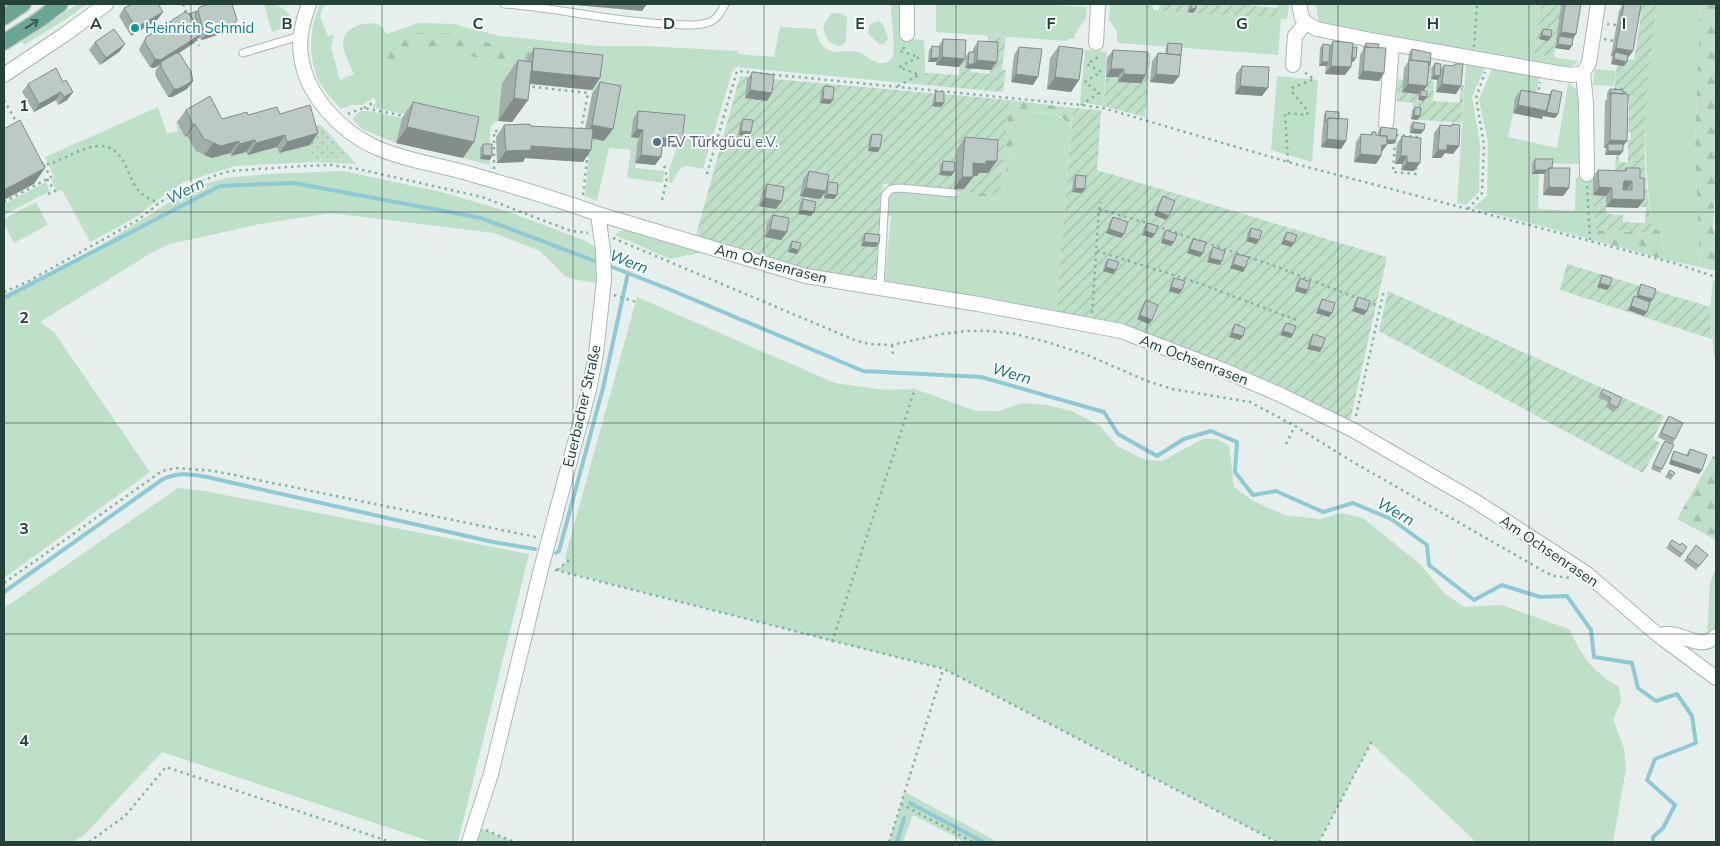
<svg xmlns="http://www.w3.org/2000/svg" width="1720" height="846" font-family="'Nunito Sans',sans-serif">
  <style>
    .grass { fill: #bfe0c8 }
    .forest { fill: url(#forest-firs) }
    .park { fill: url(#park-dots) }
    .garden { fill: url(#garden-furrows) }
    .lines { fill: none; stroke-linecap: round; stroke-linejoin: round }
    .stream { stroke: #8ec9d4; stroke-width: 4 }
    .lane-casing { stroke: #a8b8b2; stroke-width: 9 }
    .street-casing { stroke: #a8b8b2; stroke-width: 16 }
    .primary-casing { stroke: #c2cac8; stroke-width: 18 }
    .path { stroke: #86b3a5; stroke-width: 2.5; stroke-dasharray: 2.5 4; stroke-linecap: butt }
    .lane { stroke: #fff; stroke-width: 7 }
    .street { stroke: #fff; stroke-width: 14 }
    .primary { stroke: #6aa596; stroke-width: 15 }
    .wall { fill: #a1aea9 }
    .shaded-wall { fill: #838d89 }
    .building { fill: #bbcac4; stroke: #838d89; fill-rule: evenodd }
    .oneway { stroke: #365b51 }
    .grid { fill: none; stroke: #24423a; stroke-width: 1; stroke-opacity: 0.55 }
    .culture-dot { fill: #0f9aa8; stroke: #f7fbf9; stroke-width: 2 }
    .service-dot { fill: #5c6f8a; stroke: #f7fbf9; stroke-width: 2 }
    .labels { text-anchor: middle; stroke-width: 4; stroke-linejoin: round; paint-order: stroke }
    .culture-label { font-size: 15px; fill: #0d838f; stroke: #f7fbf9; text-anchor: start }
    .service-label { font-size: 15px; fill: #4e5e75; stroke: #f7fbf9; text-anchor: start }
    .street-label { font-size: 15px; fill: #24423a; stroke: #f7fbf9 }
    .water-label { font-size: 16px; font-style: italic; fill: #1c6f80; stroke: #f7fbf9 }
    .grid-label { font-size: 16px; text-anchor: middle; font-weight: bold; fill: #24423a; stroke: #f7fbf9; stroke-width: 4; stroke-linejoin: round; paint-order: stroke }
  </style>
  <defs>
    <pattern id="forest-firs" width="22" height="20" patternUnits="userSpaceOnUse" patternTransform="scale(1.25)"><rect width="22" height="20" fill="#bfe0c8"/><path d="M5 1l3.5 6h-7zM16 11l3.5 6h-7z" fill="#a4c1ad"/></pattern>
    <pattern id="park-dots" width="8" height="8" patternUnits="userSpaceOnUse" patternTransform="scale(1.25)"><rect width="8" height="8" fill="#bfe0c8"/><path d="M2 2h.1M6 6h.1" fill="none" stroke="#a4c1ad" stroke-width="1.8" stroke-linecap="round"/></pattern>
    <pattern id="garden-furrows" width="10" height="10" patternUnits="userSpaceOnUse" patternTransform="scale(1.25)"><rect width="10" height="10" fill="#bfe0c8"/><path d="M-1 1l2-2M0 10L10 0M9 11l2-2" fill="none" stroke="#a4c1ad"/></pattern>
  </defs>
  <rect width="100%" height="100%" fill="#e6efeb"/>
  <path class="grass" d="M 77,4 L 87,4 L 68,18 L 24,45 L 22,42 Z
    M 264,4 C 276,4 286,7 292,19 L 291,25 L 272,32 Z
    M 320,4 L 325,4 C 316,17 323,22 328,36 L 334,35 L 331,47 L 340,80 L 354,74 C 350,64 340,49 344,37 C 349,25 372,19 382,27 C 384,29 385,32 386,34 L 419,23 L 453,24 L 500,36 L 599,46 L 647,46 L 738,51 L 738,54 L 774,57 L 780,27 L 816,29 C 817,35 819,43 824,47 C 834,56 846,49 858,52 C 867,54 872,64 882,63 C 886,63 890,61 892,58 C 897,52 890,15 891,4 L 901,4 L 900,38 L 924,40 L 926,85 L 736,67 L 732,72 L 703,169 C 681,165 683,162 672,183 L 669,182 L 669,170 L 677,147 L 679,123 L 638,138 L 635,168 L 664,171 L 663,183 L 629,178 L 627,176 L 631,150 L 609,148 L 597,201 L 585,196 L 590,142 L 613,98 L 592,94 L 594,67 L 607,67 L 606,59 L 593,53 L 533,48 L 484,42 L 468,37 L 410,33 L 391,39 L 397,55 L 402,50 L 413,47 L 475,57 L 519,68 L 502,83 L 498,121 L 491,125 L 489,148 L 480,159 L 490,160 L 490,165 L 463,158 L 412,116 L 371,107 L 376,103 L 374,98 L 363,105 L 351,105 L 341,109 C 333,99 322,89 317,77 C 308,54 310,26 320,4 Z
    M 936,4 L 1037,4 L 1087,7 L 1086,18 L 1075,34 L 1074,39 L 1069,39 L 1066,41 L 936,32 Z
    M 1110,4 L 1152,4 L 1152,11 L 1277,18 L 1278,4 L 1289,4 L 1287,19 L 1281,19 L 1278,55 L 1118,43 L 1116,30 L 1109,20 Z
    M 1316,4 L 1541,4 L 1534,54 L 1579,61 L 1573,66 L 1562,68 L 1319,24 Z
    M 1653,4 L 1700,4 L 1695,150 L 1700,267 L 1666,260 L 1660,232 L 1652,227 C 1646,178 1643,130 1647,81 C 1650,56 1654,30 1657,5 Z
    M 834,13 L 840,13 L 847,17 L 846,41 L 843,45 L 838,46 L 828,41 L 823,27 L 830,15 Z
    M 878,21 L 883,24 L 888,38 L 884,44 L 879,44 L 868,34 L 870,24 Z
    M 1085,50 L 1107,52 L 1103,106 L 1080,102 Z
    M 1466,64 L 1485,67 L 1472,97 L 1480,144 L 1479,192 L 1466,205 L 1457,203 Z
    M 1492,69 L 1539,77 L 1535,101 L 1513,113 L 1508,137 L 1557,148 L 1568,83 L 1578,90 L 1580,102 L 1579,164 L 1532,163 L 1532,174 L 1539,174 L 1538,209 L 1574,211 L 1575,210 L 1576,178 L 1580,176 L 1593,175 L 1597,241 L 1473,208 L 1487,196 L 1488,143 L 1479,100 Z
    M 1595,69 L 1616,71 L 1614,86 L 1593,85 Z
    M 1277,76 L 1318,80 L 1312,162 L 1271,150 Z
    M 158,107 L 167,134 L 178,131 L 176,123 L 177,122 L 185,136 L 187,136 L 212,158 L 230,153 L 231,156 L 246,152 L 277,147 L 279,153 L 310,145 L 313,159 L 350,157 L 356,164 L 313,162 L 235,166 L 184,182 L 159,199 L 135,218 L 90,242 L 62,190 L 57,192 L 51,180 L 54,177 L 45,157 Z
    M 360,111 L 370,111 L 402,118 L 396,143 L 362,129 L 352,119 Z
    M 1030,112 C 1048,113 1060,112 1071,129 L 1056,313 L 887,283 L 885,277 L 891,216 L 887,216 C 887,207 885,198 893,191 L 903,191 L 1003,199 L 1017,122 L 1022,116 Z
    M 344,171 L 445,193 L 509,212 L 586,241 L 597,249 L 598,283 L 577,280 L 565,276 L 540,251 L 494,233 L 331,213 L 260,224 L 170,244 L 151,253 L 40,322 L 54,332 L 150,472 L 4,578 L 4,295 L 100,246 L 181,195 L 199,186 L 226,178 L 266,174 Z
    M 46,182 L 50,191 L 4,215 L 4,204 Z
    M 36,202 L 48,225 L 14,243 L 4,224 L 4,219 Z
    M 629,230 L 704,252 L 670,259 L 615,235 L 620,231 Z
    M 1713,280 L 1716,281 L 1716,353 L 1714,357 L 1710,307 Z
    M 637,297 L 835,383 L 885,390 L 915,389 L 976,411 L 999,411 L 1021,403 L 1047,405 L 1072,411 L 1100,426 L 1117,446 L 1143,459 L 1162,461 L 1203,439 L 1217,439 L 1229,446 L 1234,487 L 1252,500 L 1284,515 L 1320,519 L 1342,513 L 1363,518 L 1421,565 L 1444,593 L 1464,607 L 1502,605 L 1569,629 C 1584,659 1590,669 1619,687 L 1621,702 L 1613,719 L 1624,748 L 1626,769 L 1613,842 L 1476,842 L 1371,743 L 1319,842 L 1277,842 L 944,669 L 832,641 L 853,578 L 832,641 L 557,570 L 567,561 L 565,558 Z
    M 178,488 L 205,491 L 529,554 L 458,842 L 432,842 L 162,752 L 85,834 L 74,842 L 4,842 L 4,608 Z
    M 1715,563 L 1716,563 L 1716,627 L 1707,637 L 1710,583 L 1715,570 Z
    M 905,792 L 998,842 L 965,842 L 913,815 L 903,842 L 889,842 Z
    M 476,826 L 513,842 L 470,842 Z"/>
  <path class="forest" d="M 1700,4 L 1716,4 L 1716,174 L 1713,228 L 1716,240 L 1716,271 L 1700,267 L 1695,150 Z
    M 410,33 L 452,33 L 484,42 L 533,48 L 593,53 L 606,59 L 608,67 L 525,69 L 475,57 L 413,47 L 402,50 L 391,63 C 382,56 385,47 391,39 Z
    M 1010,100 L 1073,108 L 1071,129 C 1068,125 1065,120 1061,117 C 1052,112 1030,109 1022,116 C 1020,117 1019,120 1017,122 L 1003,199 L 959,196 L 960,191 L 999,194 Z
    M 1652,227 L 1660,232 L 1666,260 L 1597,241 L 1596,230 L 1653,233 Z
    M 1713,456 L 1716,456 L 1716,540 L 1677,519 Z"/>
  <path class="park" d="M 321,125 L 350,157 L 313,159 L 305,129 Z"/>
  <path class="garden" d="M 1152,4 L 1153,10 L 1159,10 L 1160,4 L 1238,4 L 1278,8 L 1277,18 L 1152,11 Z
    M 1541,4 L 1561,4 L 1554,57 L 1534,54 Z
    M 1627,4 L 1657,5 C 1650,58 1643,111 1645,165 C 1646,188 1650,211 1653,233 L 1596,230 L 1593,195 L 1606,196 L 1606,214 L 1623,215 L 1623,222 L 1645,223 L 1646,207 L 1638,207 L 1638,186 L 1615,171 L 1616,155 L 1619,155 L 1619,162 L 1628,163 L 1628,140 L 1631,140 L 1631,132 L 1628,132 L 1629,102 L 1620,102 L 1614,93 L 1617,64 L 1625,59 L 1634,60 L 1641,16 L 1635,13 Z
    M 988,36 L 1006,37 L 1002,70 L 1006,70 L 1003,92 L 926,85 L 925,73 L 959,75 L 960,49 L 950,41 L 966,43 L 965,68 L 971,68 L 971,72 L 990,74 L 992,51 L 987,50 Z
    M 1122,52 L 1151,54 L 1145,117 L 1103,106 L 1106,77 L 1118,77 Z
    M 1428,67 L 1432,67 L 1431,81 L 1434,81 L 1433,101 L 1459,103 L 1461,85 L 1464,85 L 1462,123 L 1411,119 L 1413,103 L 1396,101 L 1398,79 L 1403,80 L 1418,94 L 1417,101 L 1426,101 Z
    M 740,76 L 1010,100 L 999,195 L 883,184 L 877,274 L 873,280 L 812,272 L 695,239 Z
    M 1073,108 L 1101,110 L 1097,170 L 1387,257 L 1350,421 L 1286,389 L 1197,352 L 1115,322 L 1056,313 Z
    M 1567,264 L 1710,307 L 1712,339 L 1560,290 Z
    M 1388,291 L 1664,416 L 1653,439 L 1660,443 L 1643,473 L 1379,331 Z"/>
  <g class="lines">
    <path class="stream" d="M 607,265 L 671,290 L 863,371 L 981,377 L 1104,412 L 1118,434 L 1157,456 L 1184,439 L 1211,431 L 1237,442 L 1235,472 L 1253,495 L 1276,491 L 1323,512 L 1353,503 L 1391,519 L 1427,545 L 1429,565 L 1474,600 L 1502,585 L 1540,597 L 1567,596 L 1591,630 L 1594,657 L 1632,663 L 1638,688 L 1656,701 L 1677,694 L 1692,716 L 1696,743 L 1655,759 L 1647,780 L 1675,805 L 1663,828 L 1653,837 L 1653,842
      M 4,298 L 220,186 L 294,183 L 481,218 L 600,263
      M 556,553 L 559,551 L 603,388 L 628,273
      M 4,592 L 163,479 C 180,472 189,474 207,477 L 493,542 L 535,549
      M 910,803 L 983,842
      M 897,842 L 904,818"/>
    <g class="lane-casing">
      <path id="lane" d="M 504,4 C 558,8 611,21 665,24 C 678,24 694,27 707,23 C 717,20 721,12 725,4
        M 243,53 L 300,36
        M 880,287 L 885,196 C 889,189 892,188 900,188 L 954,193"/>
    </g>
    <g class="street-casing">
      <path id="street" d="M 309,4 C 303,21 298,38 301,56 C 306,95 340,131 375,147 C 406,161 442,165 474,175 C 516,187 557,199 598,214 L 603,250 L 604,280 L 596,354 L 589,390 L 541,569 L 491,774 L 469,842
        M 1299,4 L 1302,18 L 1306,23 L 1317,29 L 1376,41 L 1558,73 L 1572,75 L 1583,73
        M 907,34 L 907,4
        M 1096,43 L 1098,4
        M 1293,65 L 1295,36 L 1306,23
        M 4,75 L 64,35 L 106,4
        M 1386,124 L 1392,44
        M 1587,174 L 1586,103 L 1583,73 L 1589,63 L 1598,4
        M 598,214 L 806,276 L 978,304 L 1121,331 L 1223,370 L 1283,396 L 1353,430 L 1475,501 L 1586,573 L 1658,635 L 1716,678
        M 1658,635 C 1662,635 1667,633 1670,634 C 1687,635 1701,651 1716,636"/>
    </g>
    <g class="primary-casing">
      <path id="primary" d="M 4,17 L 23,4
        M 4,42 L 39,20 L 60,4"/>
    </g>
    <path class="path" d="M 183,4 L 187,16
      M 1607,24 L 1616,25
      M 196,39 L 199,46
      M 1604,39 L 1614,41
      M 1474,47 L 1477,4
      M 526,86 L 588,93 L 581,130
      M 898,86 L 919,75 L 899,67 L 919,57 L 900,51 L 905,47
      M 1614,89 L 1625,89 L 1625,95
      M 1538,96 L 1540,82
      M 4,100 L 17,123
      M 1081,105 L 1099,93 L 1085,82 L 1101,72 L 1087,64 L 1100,56
      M 364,108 L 374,102
      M 348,114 L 363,108 L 405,116
      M 1396,135 L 1418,137 L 1418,139
      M 1395,141 L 1393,172 L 1416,174 L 1416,167
      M 41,162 L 43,164 L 49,164 C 65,159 83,146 100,146 C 126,146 126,177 139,191 C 144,197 152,200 159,203
      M 1288,162 L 1285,113 L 1307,115 L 1308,111 L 1292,92 L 1292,88 L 1314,79 L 1304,72
      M 494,169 L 494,131 L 503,131
      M 707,174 L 737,71 L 1081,105 L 1103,108 L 1288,162 L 1590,241 L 1677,264 L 1716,277
      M 47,179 L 56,193
      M 1587,186 L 1590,240
      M 48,194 L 54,191
      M 583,195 L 588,151
      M 662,200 L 667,178 L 664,165
      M 4,202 L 51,177 L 43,164
      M 1099,209 L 1150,224
      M 1468,209 L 1482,193 L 1484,145 L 1476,98 L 1485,72
      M 1156,226 L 1272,265 L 1360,299
      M 613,238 L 857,341 L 869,344 L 892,345 L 942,334 L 968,331 L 991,331 L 1015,334 L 1043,341 L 1085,354 L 1147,381 L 1172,389 L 1250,402 L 1295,426 L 1353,462 L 1540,569 L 1553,576 L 1570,578
      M 1097,251 L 1193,281 L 1299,321
      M 4,292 L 27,282 L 113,234 L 138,220 L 159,203 L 185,188 L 214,176 L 230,171 L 244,170 L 303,166 L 331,165 L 358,169 L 482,197 L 571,231 L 588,233
      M 614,295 L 636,302
      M 1367,302 L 1380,306
      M 1092,313 L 1099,209 L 1101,202
      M 892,345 L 893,357
      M 1356,416 L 1384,290
      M 1286,444 L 1295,426
      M 555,570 L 944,669 L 1277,842
      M 557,570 L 569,560
      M 4,583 L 162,471 L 176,468 L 214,471 L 536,537
      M 832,642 L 915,389
      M 901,804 L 973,842
      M 486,830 L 514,842
      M 89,842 L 125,816 L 166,767 L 391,842
      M 889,842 L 943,670
      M 1319,842 L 1372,741"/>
    <use href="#lane" class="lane"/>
    <use href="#street" class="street"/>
    <use href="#primary" class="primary"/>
  </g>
  <path class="wall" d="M 1191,4 L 1196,4 L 1196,9 L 1193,13 L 1188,12 L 1188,7 Z
    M 1561,4 L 1581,4 L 1573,38 L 1569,50 L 1555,48 Z
    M 1622,4 L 1637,4 L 1633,51 L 1627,59 L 1627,62 L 1624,66 L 1611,64 L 1612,56 L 1611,56 L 1619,11 L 1621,8 Z
    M 200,7 L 229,31 L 202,40 L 198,38 L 194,43 L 178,54 L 187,89 L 172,97 L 168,97 L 155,75 L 156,70 L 159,65 L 154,68 L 150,67 L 139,50 L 141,45 L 146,37 L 189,14 L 197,11 Z
    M 124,8 L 163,12 L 157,20 L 131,36 L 119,16 Z
    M 1543,29 L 1551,37 L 1548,41 L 1539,39 L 1540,33 Z
    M 943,39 L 959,67 L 936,65 L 936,62 L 928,62 L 929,50 L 932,46 L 938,47 Z
    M 978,41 L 997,62 L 991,70 L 965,68 L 966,56 L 969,52 L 973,52 L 973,49 Z
    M 1333,41 L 1353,47 L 1356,58 L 1353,62 L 1351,62 L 1345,75 L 1325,74 L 1326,66 L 1319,66 L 1320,48 L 1323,44 L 1330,45 Z
    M 95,42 L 125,44 L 119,52 L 100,65 L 89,50 Z
    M 1168,43 L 1179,76 L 1173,84 L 1150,82 L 1152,61 L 1158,53 L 1165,54 L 1166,47 Z
    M 1366,43 L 1378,48 L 1384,73 L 1379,81 L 1358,79 L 1360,55 L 1363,50 L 1363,47 Z
    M 1059,46 L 1079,80 L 1071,92 L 1047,89 L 1050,58 Z
    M 1019,47 L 1033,85 L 1011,82 L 1014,55 Z
    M 534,48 L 600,78 L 592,90 L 530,84 L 528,100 L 512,122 L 498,121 L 502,83 L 518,60 L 526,61 Z
    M 1412,49 L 1428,68 L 1427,86 L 1424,90 L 1427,97 L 1424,101 L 1418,100 L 1418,94 L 1402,92 L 1404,68 L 1408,62 L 1409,53 Z
    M 1113,50 L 1141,83 L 1118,82 L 1118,77 L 1106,77 L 1107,58 Z
    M 1435,63 L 1441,69 L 1444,65 L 1453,66 L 1455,64 L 1456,94 L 1436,92 L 1437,80 L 1431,79 L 1432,67 Z
    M 1242,66 L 1262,96 L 1235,94 L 1236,74 Z
    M 752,72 L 767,101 L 745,98 L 747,80 Z
    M 63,82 L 73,92 L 67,100 L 58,105 L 56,100 L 34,112 L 22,92 L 28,84 Z
    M 600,82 L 604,141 L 592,138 L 591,150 L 583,162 L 525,158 L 523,162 L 497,163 L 496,137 L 504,125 L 585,129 L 592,94 Z
    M 824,86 L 833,100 L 830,104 L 820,103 L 821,90 Z
    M 1610,89 L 1623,146 L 1623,151 L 1620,155 L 1605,155 L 1606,148 L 1604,148 L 1605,101 L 1607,99 L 1607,93 Z
    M 1521,90 L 1549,95 L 1552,90 L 1558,114 L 1555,118 L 1543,116 L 1542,119 L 1513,113 L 1515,98 Z
    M 936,91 L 941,107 L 932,106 L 934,95 Z
    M 413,102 L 463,158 L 396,143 L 402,118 Z
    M 1415,107 L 1417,120 L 1411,119 L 1412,111 Z
    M 186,110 L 222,119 L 248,115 L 280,114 L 310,145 L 279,153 L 277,147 L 248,155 L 246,152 L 231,156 L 230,153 L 212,158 L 196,151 L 187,136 L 185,137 L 177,122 Z
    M 638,111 L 677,147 L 662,146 L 661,157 L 655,165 L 635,163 L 638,138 L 631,137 L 633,119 Z
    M 1326,111 L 1339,119 L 1346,141 L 1341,149 L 1321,147 L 1324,115 Z
    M 743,119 L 751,132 L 749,136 L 738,135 L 740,123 Z
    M 1413,122 L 1421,134 L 1410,133 L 1410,126 Z
    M 1452,124 L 1459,146 L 1453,154 L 1445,153 L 1441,158 L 1432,158 L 1434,133 L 1440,125 L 1451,126 Z
    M 1381,127 L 1396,140 L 1393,144 L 1387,144 L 1381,152 L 1381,156 L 1376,164 L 1354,162 L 1356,142 L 1361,134 L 1370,135 L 1372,132 L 1376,135 L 1378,136 L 1378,131 Z
    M 872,134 L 878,152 L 868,151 L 869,138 Z
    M 1402,136 L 1414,171 L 1401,170 L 1402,164 L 1395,164 L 1397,144 Z
    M 965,137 L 988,173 L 979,173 L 977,176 L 973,175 L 973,177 L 964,189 L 954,189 L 957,149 Z
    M 483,144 L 490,160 L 480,159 L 480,148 Z
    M 1535,159 L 1552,168 L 1569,188 L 1563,196 L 1543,195 L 1544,176 L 1544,174 L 1532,174 L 1532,163 Z
    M 943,161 L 954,172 L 951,176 L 939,175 L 940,165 Z
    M 1626,168 L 1640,168 L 1638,208 L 1606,207 L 1606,196 L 1593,195 L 1593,177 L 1598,170 L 1623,171 Z
    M 809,171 L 828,182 L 837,195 L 834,199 L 824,198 L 824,194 L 820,199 L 800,196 L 803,179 Z
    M 1076,175 L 1082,193 L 1072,192 L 1073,179 Z
    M 767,184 L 776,209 L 759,206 L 762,192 Z
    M 1163,196 L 1169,216 L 1166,220 L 1154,215 L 1160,200 Z
    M 803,199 L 811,216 L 798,214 L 800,203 Z
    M 773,215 L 787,232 L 781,240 L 765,237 L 767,223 Z
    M 1113,217 L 1124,234 L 1121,238 L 1106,233 L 1110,221 Z
    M 1147,223 L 1155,234 L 1152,238 L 1142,235 L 1144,227 Z
    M 1251,228 L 1256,244 L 1246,241 L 1248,232 Z
    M 1166,230 L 1171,246 L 1161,243 L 1163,234 Z
    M 1287,232 L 1291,247 L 1281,244 L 1284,236 Z
    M 865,233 L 879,243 L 876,247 L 861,246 L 862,237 Z
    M 1193,239 L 1203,253 L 1200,257 L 1187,253 L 1190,243 Z
    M 792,241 L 799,250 L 797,254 L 788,252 L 789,245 Z
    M 1213,247 L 1220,265 L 1207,262 L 1210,251 Z
    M 1236,254 L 1245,268 L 1243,272 L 1230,268 L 1233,258 Z
    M 1108,259 L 1116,270 L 1113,274 L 1103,271 L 1105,263 Z
    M 1602,275 L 1607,290 L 1597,287 L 1600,279 Z
    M 1174,278 L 1182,290 L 1179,294 L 1169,291 L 1171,282 Z
    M 1300,278 L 1308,290 L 1305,294 L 1295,291 L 1297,282 Z
    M 1641,284 L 1650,303 L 1644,316 L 1628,310 L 1632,300 L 1634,296 L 1636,297 L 1638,288 Z
    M 1358,297 L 1367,311 L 1364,315 L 1352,311 L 1355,301 Z
    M 1322,299 L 1332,313 L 1329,317 L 1316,313 L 1320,303 Z
    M 1146,300 L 1152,320 L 1149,324 L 1137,319 L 1143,304 Z
    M 1286,323 L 1293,334 L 1291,338 L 1280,335 L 1283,327 Z
    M 1235,324 L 1243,336 L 1240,340 L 1229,337 L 1232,328 Z
    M 1313,334 L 1320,352 L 1307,349 L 1310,338 Z
    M 1603,389 L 1622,398 L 1614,412 L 1606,407 L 1608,402 L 1598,397 Z
    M 1669,416 L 1675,439 L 1673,444 L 1658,437 L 1666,420 Z
    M 1665,441 L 1662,469 L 1660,473 L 1651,469 L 1662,445 Z
    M 1690,449 L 1702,470 L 1699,474 L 1669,464 L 1672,455 L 1674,451 L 1686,455 Z
    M 1670,470 L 1673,476 L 1671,480 L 1665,477 Z
    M 1672,540 L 1680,545 L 1687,547 L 1680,558 L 1666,548 Z
    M 1696,545 L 1708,555 L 1696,570 L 1684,561 Z"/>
  <path class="shaded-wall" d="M 575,4 L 647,4 L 642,11 L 574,5 Z
    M 1191,8 L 1196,9 L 1193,13 L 1188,12 Z
    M 163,12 L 157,20 L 131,36 L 136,28 Z
    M 235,23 L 229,31 L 202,40 L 207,32 Z
    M 1561,32 L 1576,34 L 1571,42 L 1559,36 L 1556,40 Z
    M 200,35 L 194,43 L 161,64 L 161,62 L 159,65 L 154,68 L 150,67 L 155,59 Z
    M 1542,35 L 1551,37 L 1548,41 L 1539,39 Z
    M 125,44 L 119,52 L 100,65 L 106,58 Z
    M 1558,44 L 1572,46 L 1569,50 L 1555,48 Z
    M 1616,48 L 1633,51 L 1627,59 L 1615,52 L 1612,56 L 1611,56 Z
    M 942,57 L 965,59 L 959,67 L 936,65 Z
    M 931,58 L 939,58 L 936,62 L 928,62 Z
    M 1349,58 L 1356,58 L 1353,62 L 1346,62 Z
    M 1614,59 L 1627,62 L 1624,66 L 1611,64 Z
    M 977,60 L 997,62 L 991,70 L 965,68 L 968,64 L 974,64 Z
    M 1322,62 L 1329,62 L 1326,66 L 1319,66 Z
    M 1331,66 L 1351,67 L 1345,75 L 1325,74 Z
    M 1111,69 L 1124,69 L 1118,77 L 1106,77 Z
    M 532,71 L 600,78 L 592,90 L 524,83 Z
    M 1363,71 L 1384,73 L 1379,81 L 1358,79 Z
    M 1016,74 L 1038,77 L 1033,85 L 1011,82 Z
    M 1124,74 L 1146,75 L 1141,83 L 1118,82 Z
    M 1156,74 L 1179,76 L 1173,84 L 1150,82 Z
    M 1434,75 L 1440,76 L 1437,80 L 1431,79 Z
    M 1055,77 L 1079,80 L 1071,92 L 1047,89 Z
    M 193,81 L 187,89 L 172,97 L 168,97 L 174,89 Z
    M 1408,84 L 1427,86 L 1421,94 L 1421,90 L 1418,94 L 1402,92 Z
    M 1442,84 L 1461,86 L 1456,94 L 1436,92 Z
    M 1240,86 L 1268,88 L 1262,96 L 1235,94 Z
    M 750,90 L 772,93 L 767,101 L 745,98 Z
    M 61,92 L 56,100 L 34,112 L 39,104 Z
    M 73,92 L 67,100 L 58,105 L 64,97 Z
    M 1420,96 L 1427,97 L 1424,101 L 1418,100 Z
    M 514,98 L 528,100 L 512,122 L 498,121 Z
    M 823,99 L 833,100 L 830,104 L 820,103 Z
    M 935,102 L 944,103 L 941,107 L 932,106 Z
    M 1518,105 L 1547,111 L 1558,114 L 1555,118 L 1543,116 L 1542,119 L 1513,113 Z
    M 1414,115 L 1420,116 L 1417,120 L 1411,119 Z
    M 195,124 L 187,136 L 185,137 L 193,125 Z
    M 592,125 L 613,129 L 604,141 L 584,137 Z
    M 407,127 L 474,142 L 463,158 L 396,143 Z
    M 637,129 L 643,130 L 638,138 L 631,137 Z
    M 1413,129 L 1424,130 L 1421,134 L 1410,133 Z
    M 741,131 L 751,132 L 749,136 L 738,135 Z
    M 318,133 L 310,145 L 279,153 L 287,142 Z
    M 285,135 L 277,147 L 248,155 L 256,143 Z
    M 663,138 L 682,139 L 677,147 L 657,146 Z
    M 1327,139 L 1346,141 L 1341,149 L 1321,147 Z
    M 255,140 L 246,152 L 231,156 L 239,144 Z
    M 1380,140 L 1396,140 L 1393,144 L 1377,144 Z
    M 1610,140 L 1627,141 L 1621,149 L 1608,144 L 1606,148 L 1604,148 Z
    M 239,141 L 230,153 L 212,158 L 204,155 L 213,143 Z
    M 1382,145 L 1387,145 L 1381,153 Z
    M 1447,145 L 1459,146 L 1453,154 L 1445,153 L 1441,158 L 1432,158 L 1438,150 Z
    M 531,146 L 591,150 L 583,162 L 525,158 L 523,162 L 497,163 L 506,151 Z
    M 870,147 L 880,148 L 878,152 L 868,151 Z
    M 1608,151 L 1623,151 L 1620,155 L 1605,155 Z
    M 1360,154 L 1381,156 L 1376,164 L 1354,162 Z
    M 483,155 L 492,156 L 490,160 L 480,159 Z
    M 641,155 L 661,157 L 655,165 L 635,163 Z
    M 1401,156 L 1407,156 L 1402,164 L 1395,164 Z
    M 986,161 L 997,161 L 988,173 L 979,173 L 977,176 L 965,175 L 973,163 Z
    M 1407,162 L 1420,163 L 1414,171 L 1401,170 Z
    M 45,168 L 34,184 L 4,200 L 4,190 Z
    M 1535,170 L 1547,170 L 1544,174 L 1532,174 Z
    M 942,171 L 954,172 L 951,176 L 939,175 Z
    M 962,177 L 973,177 L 964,189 L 954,189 Z
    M 1624,181 L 1632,181 L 1627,189 L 1618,189 Z
    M 1549,187 L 1569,188 L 1563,196 L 1543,195 Z
    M 1599,187 L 1612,188 L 1606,196 L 1593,195 Z
    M 806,188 L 826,191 L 820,199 L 800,196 Z
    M 1075,188 L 1085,189 L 1082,193 L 1072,192 Z
    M 827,194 L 837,195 L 834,199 L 824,198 Z
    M 765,198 L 782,201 L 776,209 L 759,206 Z
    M 1612,199 L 1644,200 L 1638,208 L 1606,207 Z
    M 801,210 L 814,212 L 811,216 L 798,214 Z
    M 1157,211 L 1169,216 L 1166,220 L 1154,215 Z
    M 770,229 L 787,232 L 781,240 L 765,237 Z
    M 1109,229 L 1124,234 L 1121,238 L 1106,233 Z
    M 1145,231 L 1155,234 L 1152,238 L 1142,235 Z
    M 1249,237 L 1259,240 L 1256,244 L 1246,241 Z
    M 1163,239 L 1174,242 L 1171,246 L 1161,243 Z
    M 1284,240 L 1294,243 L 1291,247 L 1281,244 Z
    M 864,242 L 879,243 L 876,247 L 861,246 Z
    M 791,248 L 799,250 L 797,254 L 788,252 Z
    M 1190,249 L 1203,253 L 1200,257 L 1187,253 Z
    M 1210,258 L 1222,261 L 1220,265 L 1207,262 Z
    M 1233,264 L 1245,268 L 1243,272 L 1230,268 Z
    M 1106,267 L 1116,270 L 1113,274 L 1103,271 Z
    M 1600,283 L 1610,286 L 1607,290 L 1597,287 Z
    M 1171,287 L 1182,290 L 1179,294 L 1169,291 Z
    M 1297,287 L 1308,290 L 1305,294 L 1295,291 Z
    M 1638,295 L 1653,299 L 1650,303 L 1635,299 Z
    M 1631,306 L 1647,312 L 1644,316 L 1628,310 Z
    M 1355,307 L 1367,311 L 1364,315 L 1352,311 Z
    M 1319,309 L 1332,313 L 1329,317 L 1316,313 Z
    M 1140,315 L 1152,320 L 1149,324 L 1137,319 Z
    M 1283,331 L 1293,334 L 1291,338 L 1280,335 Z
    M 1232,333 L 1243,336 L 1240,340 L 1229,337 Z
    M 1310,345 L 1322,348 L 1320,352 L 1307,349 Z
    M 1671,460 L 1702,470 L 1699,474 L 1669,464 Z"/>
  <path class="building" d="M 132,4 L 158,4 L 163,12 L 136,28 L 124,8 Z
    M 209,4 L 232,4 L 237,20 L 235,23 L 207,32 L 203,30 L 198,10 L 200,7 Z
    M 1191,4 L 1196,4 L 1196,9 L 1191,8 Z
    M 1565,4 L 1581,4 L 1576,34 L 1561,32 Z
    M 1624,4 L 1631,4 L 1641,5 L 1633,51 L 1616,48 Z
    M 197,11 L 195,14 L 199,30 L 189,14 Z
    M 185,12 L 190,14 L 200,32 L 200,35 L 160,60 L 155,59 L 145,42 L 146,37 Z
    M 114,29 L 125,44 L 106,58 L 95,42 Z
    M 1543,29 L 1552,30 L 1551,37 L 1542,35 Z
    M 1559,36 L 1573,38 L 1572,46 L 1558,44 Z
    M 943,39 L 966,40 L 965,59 L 942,57 Z
    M 978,41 L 998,42 L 997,62 L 977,60 Z
    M 1333,41 L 1353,43 L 1351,67 L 1331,66 Z
    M 1168,43 L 1182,44 L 1181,55 L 1167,54 Z
    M 1366,43 L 1379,44 L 1378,48 L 1366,47 Z
    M 1323,44 L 1330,45 L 1329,62 L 1322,62 Z
    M 932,46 L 940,47 L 939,58 L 931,58 Z
    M 1059,46 L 1083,49 L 1079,80 L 1055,77 Z
    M 1019,47 L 1042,49 L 1038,77 L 1016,74 Z
    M 1353,47 L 1357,47 L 1356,58 L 1352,58 Z
    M 1365,47 L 1386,48 L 1384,73 L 1363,71 Z
    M 534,48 L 603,55 L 600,78 L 532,71 Z
    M 1412,49 L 1431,53 L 1430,66 L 1428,66 L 1429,62 L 1411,60 Z
    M 1113,50 L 1148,52 L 1146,75 L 1124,74 L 1124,69 L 1111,69 Z
    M 969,52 L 975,52 L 974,64 L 968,64 Z
    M 1615,52 L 1628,55 L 1627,62 L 1614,59 Z
    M 176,53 L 180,54 L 191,72 L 193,81 L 178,89 L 174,89 L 161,67 L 161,62 Z
    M 1158,53 L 1181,55 L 1179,76 L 1156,74 Z
    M 518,60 L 532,62 L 528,100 L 514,98 Z
    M 1409,60 L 1429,62 L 1427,86 L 1408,84 Z
    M 1435,63 L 1441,64 L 1440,76 L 1434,75 Z
    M 1455,64 L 1463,64 L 1461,86 L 1442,84 L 1444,65 L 1454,66 Z
    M 1242,66 L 1269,67 L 1268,88 L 1240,86 Z
    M 56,68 L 63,82 L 66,80 L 73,92 L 64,97 L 61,92 L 39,104 L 28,84 Z
    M 752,72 L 774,75 L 772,93 L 750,90 Z
    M 600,82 L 621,86 L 613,129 L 592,125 Z
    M 824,86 L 834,87 L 833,100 L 823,99 Z
    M 1610,89 L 1623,90 L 1623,94 L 1611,93 L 1610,95 Z
    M 1421,90 L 1427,91 L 1427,97 L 1420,96 Z
    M 1521,90 L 1550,95 L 1547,111 L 1518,105 Z
    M 1552,90 L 1562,92 L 1558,114 L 1546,112 L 1549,102 Z
    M 936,91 L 944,92 L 944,103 L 935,102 Z
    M 1611,93 L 1628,94 L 1627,141 L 1610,140 Z
    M 210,96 L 222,119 L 247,112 L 248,115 L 277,107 L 280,114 L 310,105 L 318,133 L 287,142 L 285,135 L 256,143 L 255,140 L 239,144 L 239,141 L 221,146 L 204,139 L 195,124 L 193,125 L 186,110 Z
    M 413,102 L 479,117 L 474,142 L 407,127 Z
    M 1415,107 L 1421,108 L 1420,116 L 1414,115 Z
    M 638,111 L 685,115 L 682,139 L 663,138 L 661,157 L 641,155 L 643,130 L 637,129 Z
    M 1326,111 L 1339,112 L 1339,119 L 1328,118 L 1325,122 Z
    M 1328,118 L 1348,119 L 1346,141 L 1327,139 Z
    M 743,119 L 753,120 L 751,132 L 741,131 Z
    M 20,120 L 45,168 L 4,190 L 4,129 Z
    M 1413,122 L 1425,124 L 1424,130 L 1413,129 Z
    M 530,124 L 530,126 L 593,129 L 591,150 L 531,146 L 531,150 L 506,151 L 504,125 Z
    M 1452,124 L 1460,125 L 1459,146 L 1447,145 L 1447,150 L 1438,150 L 1440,125 L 1452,126 Z
    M 1381,127 L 1397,129 L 1396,140 L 1387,140 L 1387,136 L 1380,136 Z
    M 1372,132 L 1376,132 L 1376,135 L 1387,136 L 1387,145 L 1382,145 L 1381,156 L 1360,154 L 1361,134 L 1372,135 Z
    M 872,134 L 882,135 L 880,148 L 870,147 Z
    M 1402,136 L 1421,138 L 1420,163 L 1407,162 L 1407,156 L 1401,156 Z
    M 965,137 L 998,140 L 997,161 L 986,161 L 986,164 L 973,163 L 973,177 L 962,177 Z
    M 483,144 L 492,144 L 492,156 L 483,155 Z
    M 1608,144 L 1623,144 L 1623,151 L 1608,151 Z
    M 1535,159 L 1553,159 L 1552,168 L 1549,168 L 1547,170 L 1535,170 Z
    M 943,161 L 955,162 L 954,172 L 942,171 Z
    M 1549,168 L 1570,168 L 1569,188 L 1549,187 Z
    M 1626,168 L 1640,168 L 1640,178 L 1644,178 L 1644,200 L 1612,199 L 1612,188 L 1599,187 L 1598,170 L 1626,171 ZM 1624,181 L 1632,181 L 1632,190 L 1623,190 Z
    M 809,171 L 829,175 L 826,191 L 806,188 Z
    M 1076,175 L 1086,176 L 1085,189 L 1075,188 Z
    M 828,182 L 838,183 L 837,195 L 827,194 Z
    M 767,184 L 784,187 L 782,201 L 765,198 Z
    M 1163,196 L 1175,201 L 1169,216 L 1157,211 Z
    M 803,199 L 816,202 L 814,212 L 801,210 Z
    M 773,215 L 789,218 L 787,232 L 770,229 Z
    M 1113,217 L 1128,222 L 1124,234 L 1109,229 Z
    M 1147,223 L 1158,226 L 1155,234 L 1145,231 Z
    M 1251,228 L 1262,231 L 1259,240 L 1249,237 Z
    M 1166,230 L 1177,234 L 1174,242 L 1163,239 Z
    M 1287,232 L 1297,235 L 1294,243 L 1284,240 Z
    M 865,233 L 880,235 L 879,243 L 864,242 Z
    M 1193,239 L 1206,242 L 1203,253 L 1190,249 Z
    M 792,241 L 801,243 L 799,250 L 791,248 Z
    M 1213,247 L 1225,251 L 1222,261 L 1210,258 Z
    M 1236,254 L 1249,257 L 1245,268 L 1233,264 Z
    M 1108,259 L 1119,262 L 1116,270 L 1106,267 Z
    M 1602,275 L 1612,278 L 1610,286 L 1600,283 Z
    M 1174,278 L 1185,281 L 1182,290 L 1171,287 Z
    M 1300,278 L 1310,282 L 1308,290 L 1297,287 Z
    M 1641,284 L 1656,289 L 1653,299 L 1638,295 Z
    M 1634,296 L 1650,302 L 1647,312 L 1631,306 Z
    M 1358,297 L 1370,301 L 1367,311 L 1355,307 Z
    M 1322,299 L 1335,303 L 1332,313 L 1319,309 Z
    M 1146,300 L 1158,305 L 1152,320 L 1140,315 Z
    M 1286,323 L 1296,326 L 1293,334 L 1283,331 Z
    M 1235,324 L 1245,328 L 1243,336 L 1232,333 Z
    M 1313,334 L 1325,338 L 1322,348 L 1310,345 Z
    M 1603,389 L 1622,398 L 1617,408 L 1609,403 L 1611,398 L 1601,393 Z
    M 1669,416 L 1683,423 L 1675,439 L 1661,433 Z
    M 1665,441 L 1674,445 L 1662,469 L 1653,465 Z
    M 1690,449 L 1707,455 L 1702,470 L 1671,460 L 1674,451 L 1688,456 Z
    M 1670,470 L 1675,473 L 1673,476 L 1668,473 Z
    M 1672,540 L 1680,545 L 1682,543 L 1687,547 L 1682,554 L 1669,544 Z
    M 1696,545 L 1708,555 L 1699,566 L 1687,557 Z"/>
  <defs><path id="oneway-shaft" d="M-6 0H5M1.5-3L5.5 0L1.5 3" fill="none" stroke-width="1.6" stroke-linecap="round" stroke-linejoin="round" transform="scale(1.25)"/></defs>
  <use class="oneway" href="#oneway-shaft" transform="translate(32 24) rotate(-33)"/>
  <path class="grid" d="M 191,4 L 191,842M 382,4 L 382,842M 573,4 L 573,842M 764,4 L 764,842M 956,4 L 956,842M 1147,4 L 1147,842M 1338,4 L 1338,842M 1529,4 L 1529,842M 4,212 L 1716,212M 4,423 L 1716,423M 4,634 L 1716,634"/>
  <circle class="culture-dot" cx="135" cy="28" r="5"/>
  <circle class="service-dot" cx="657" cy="142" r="5"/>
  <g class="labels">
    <g class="culture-label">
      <text x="145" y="33">Heinrich Schmid</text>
    </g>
    <g class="service-label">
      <text x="667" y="147">FV Türkgücü e.V.</text>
    </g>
    <g class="street-label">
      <text transform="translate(771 264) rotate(15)" y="5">Am Ochsenrasen</text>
      <text transform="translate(1194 360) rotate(21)" y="5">Am Ochsenrasen</text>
      <text transform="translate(582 406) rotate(-77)" y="5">Euerbacher Straße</text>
      <text transform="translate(1549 551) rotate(34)" y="5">Am Ochsenrasen</text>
    </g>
    <g class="water-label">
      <text transform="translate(185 190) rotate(-27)" y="6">Wern</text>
      <text transform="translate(629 261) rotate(21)" y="6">Wern</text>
      <text transform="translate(1012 373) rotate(16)" y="6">Wern</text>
      <text transform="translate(1396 511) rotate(30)" y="6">Wern</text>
    </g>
  </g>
  <g class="grid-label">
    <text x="96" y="29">A</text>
    <text x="287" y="29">B</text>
    <text x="478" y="29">C</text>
    <text x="669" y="29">D</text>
    <text x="860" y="29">E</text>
    <text x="1051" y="29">F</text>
    <text x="1242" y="29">G</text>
    <text x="1433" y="29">H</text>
    <text x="1624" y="29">I</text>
    <text x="24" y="111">1</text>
    <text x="24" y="323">2</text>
    <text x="24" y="534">3</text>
    <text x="24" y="746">4</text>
  </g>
  <rect width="1720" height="846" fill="none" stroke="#24423a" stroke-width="10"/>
</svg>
